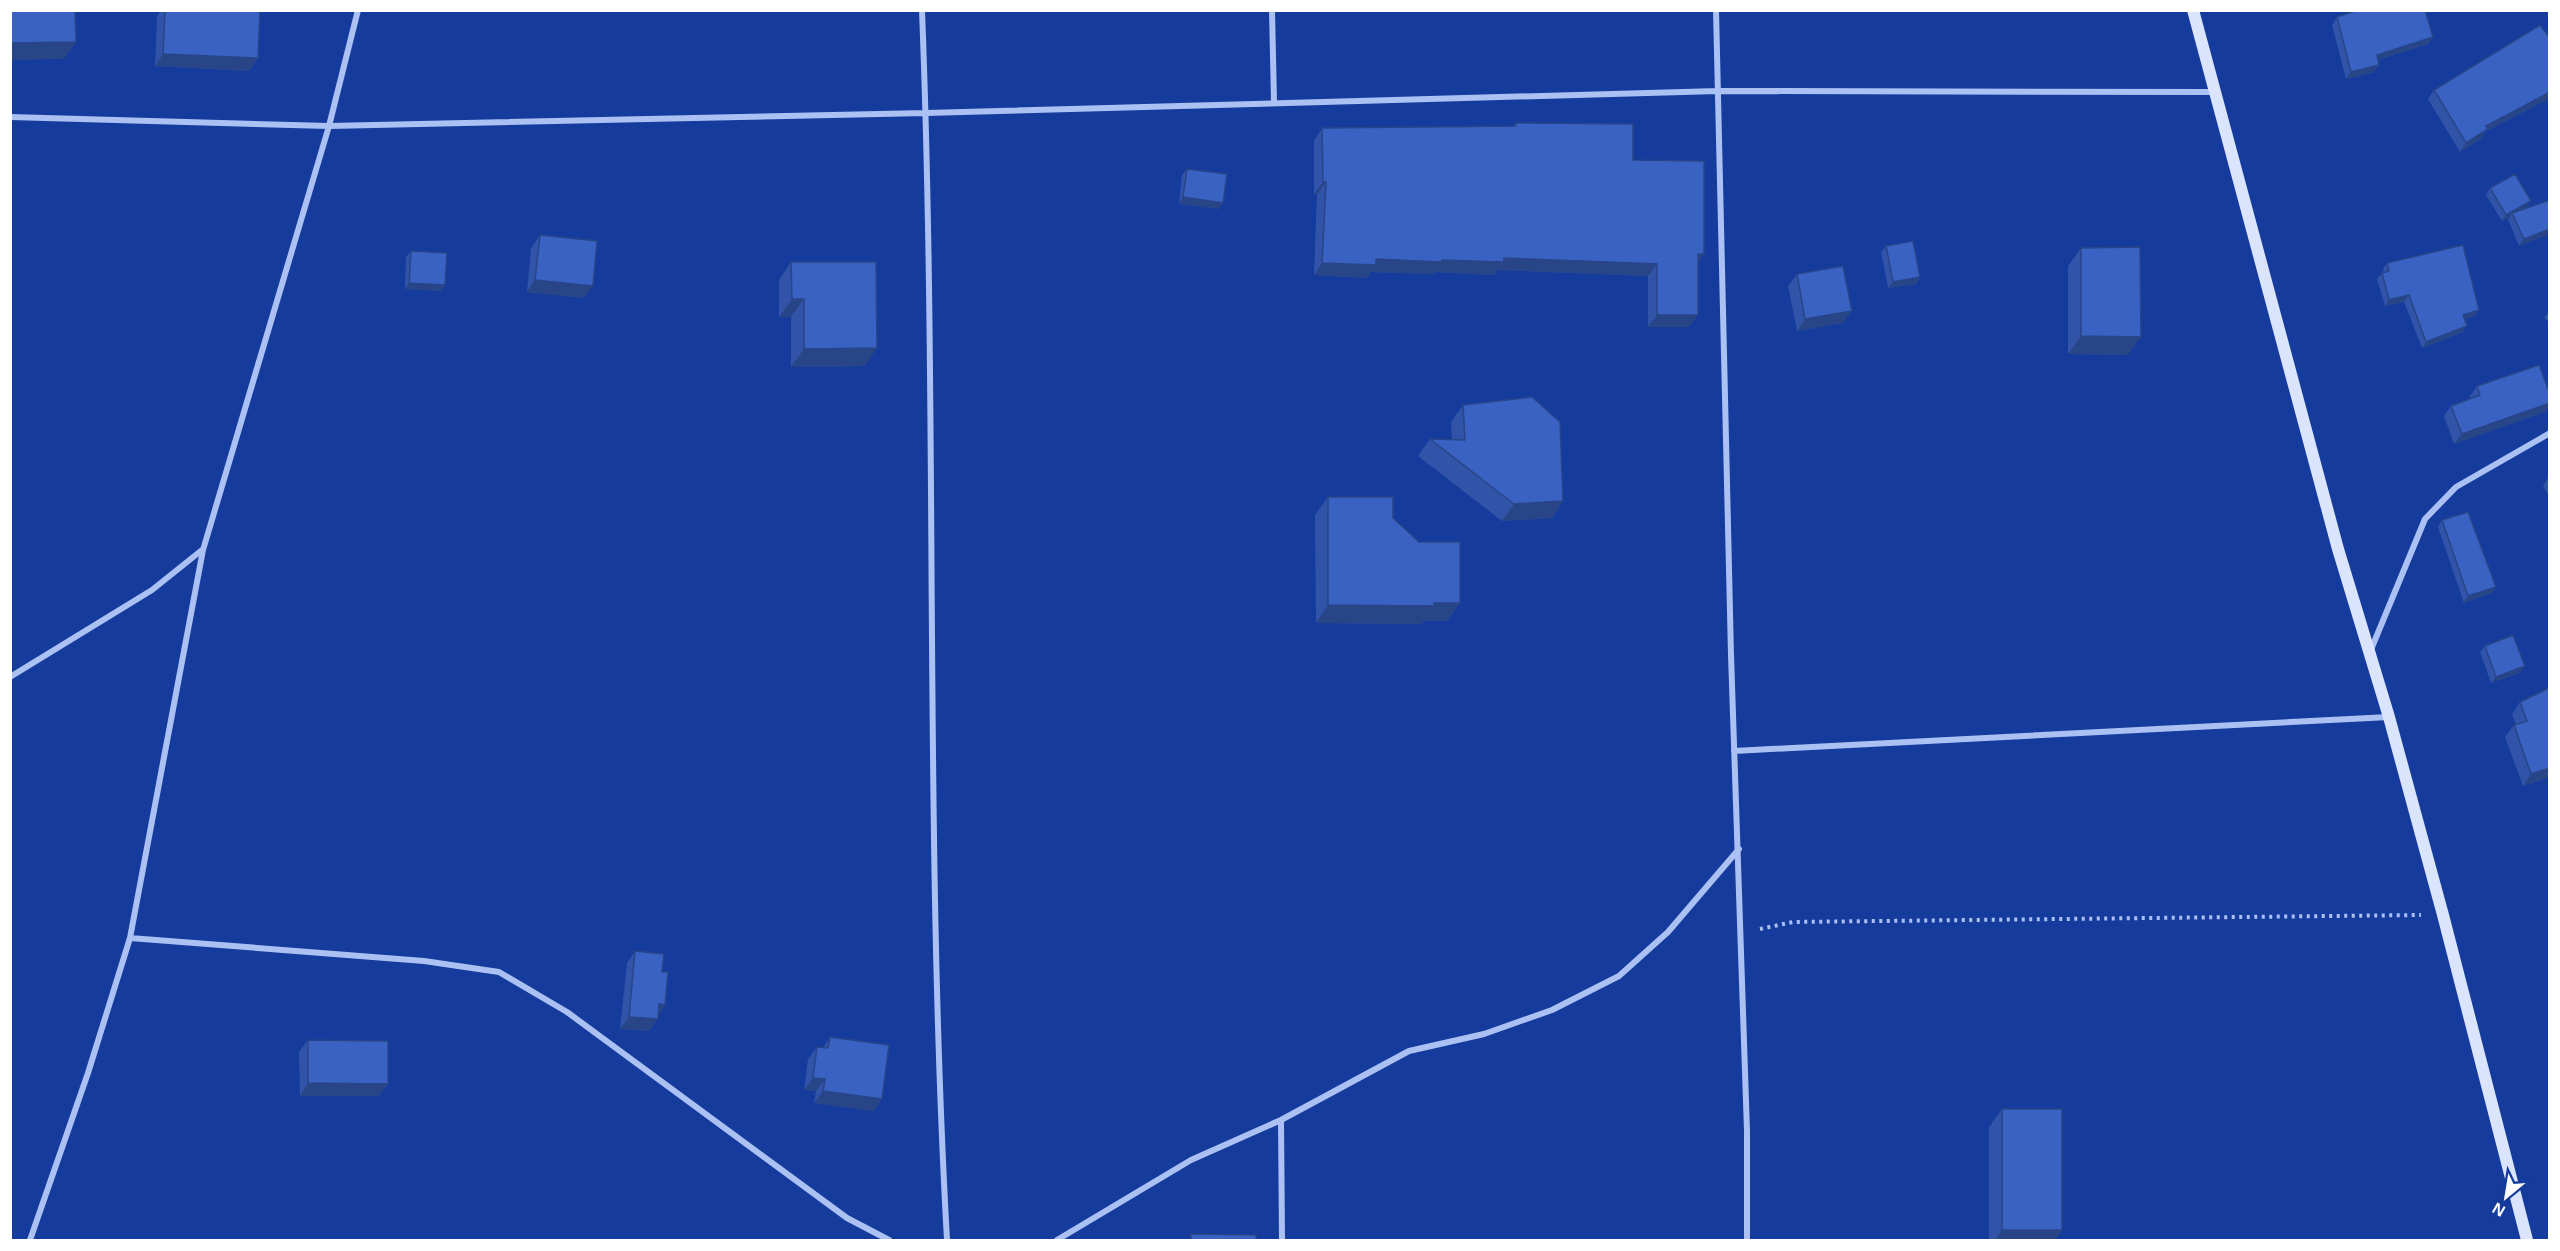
<svg xmlns="http://www.w3.org/2000/svg" width="2560" height="1251" font-family="Helvetica,sans-serif">
  <style>
    .lines { fill: none; stroke-linecap: round; stroke-linejoin: round }
    .path { stroke: #acc1f3; stroke-width: 4; stroke-dasharray: 3 4.5; stroke-linecap: butt }
    .street { stroke: #acc1f3; stroke-width: 6 }
    .secondary { stroke: #dbe4fd; stroke-width: 12 }
    .wall { fill: #3154a8 }
    .shaded-wall { fill: #284588 }
    .building { fill: #3962c3; stroke: #284588; stroke-width: 1.5 }
  </style>
  <rect width="100%" height="100%" fill="#153b9d"/>
  <g class="lines">
    <path class="path" d="M 1760,929 L 1793,922 L 2421,915"/>
    <path class="street" d="M 922,10 C 938,420 924,831 947,1240
      M 1272,10 L 1274,102
      M 1716,10 L 1731,655 L 1747,1131 L 1747,1240
      M 10,117 L 329,126 L 926,113 L 1718,91 L 2214,92
      M 2370,652 L 2425,519 L 2456,487 L 2550,433
      M 10,677 L 152,590 L 202,550
      M 1734,751 L 2389,717
      M 130,938 L 424,961 L 499,972 L 567,1012 L 847,1218 L 889,1240
      M 1281,1120 L 1282,1240
      M 30,1240 L 88,1073 L 130,938 L 203,550 L 329,126 L 358,10
      M 1057,1240 L 1191,1160 L 1281,1120 L 1409,1051 L 1484,1034 L 1552,1010 L 1619,976 L 1668,932 L 1739,849"/>
    <path class="secondary" d="M 2193,10 L 2338,549 L 2389,717 L 2443,915 L 2527,1240"/>
  </g>
  <path class="wall" d="M 161,10 L 260,10 L 258,58 L 249,71 L 155,66 L 157,17 Z
    M 2337,17 L 2433,37 L 2428,44 L 2378,60 L 2379,65 L 2374,72 L 2346,79 L 2332,25 Z
    M 2550,38 L 2550,98 L 2485,132 L 2482,138 L 2460,152 L 2428,99 L 2434,90 Z
    M 1516,123 L 1633,160 L 1698,263 L 1689,327 L 1648,327 L 1648,276 L 1498,270 L 1495,275 L 1435,272 L 1433,274 L 1371,272 L 1367,278 L 1314,275 L 1317,194 L 1314,194 L 1314,141 L 1322,128 L 1513,126 Z
    M 1187,169 L 1219,209 L 1179,204 L 1182,175 Z
    M 2490,188 L 2526,207 L 2521,210 L 2550,234 L 2519,246 L 2508,219 L 2510,217 L 2502,221 L 2486,195 Z
    M 540,235 L 584,298 L 527,292 L 531,248 Z
    M 1886,246 L 1920,277 L 1916,284 L 1888,288 L 1881,252 Z
    M 2081,248 L 2128,355 L 2068,354 L 2068,266 Z
    M 411,251 L 445,285 L 441,291 L 405,289 L 406,257 Z
    M 791,262 L 865,366 L 791,367 L 791,317 L 779,317 L 779,280 Z
    M 2387,263 L 2475,316 L 2465,319 L 2463,332 L 2422,348 L 2404,302 L 2385,306 L 2377,279 L 2382,273 L 2384,273 L 2383,269 Z
    M 1797,274 L 1843,323 L 1797,331 L 1788,286 Z
    M 2550,311 L 2550,323 L 2544,318 Z
    M 2477,386 L 2550,394 L 2550,405 L 2545,412 L 2454,444 L 2444,416 L 2451,406 L 2470,398 L 2470,396 Z
    M 1463,405 L 1563,501 L 1552,518 L 1502,521 L 1418,456 L 1430,439 L 1452,440 L 1451,422 Z
    M 2550,478 L 2550,497 L 2543,486 L 2547,479 Z
    M 1328,497 L 1393,518 L 1460,603 L 1447,621 L 1424,621 L 1421,624 L 1316,623 L 1315,515 Z
    M 2442,520 L 2496,587 L 2492,593 L 2464,603 L 2438,527 Z
    M 2485,646 L 2525,666 L 2520,673 L 2491,683 L 2480,652 Z
    M 2520,702 L 2550,777 L 2523,786 L 2505,737 L 2514,725 L 2516,725 L 2512,714 Z
    M 635,951 L 662,972 L 665,1005 L 659,1014 L 649,1031 L 620,1029 L 627,963 Z
    M 830,1037 L 874,1111 L 814,1103 L 816,1091 L 804,1090 L 808,1059 L 817,1047 L 823,1048 Z
    M 308,1040 L 388,1084 L 379,1096 L 300,1096 L 299,1052 Z
    M 2002,1109 L 2062,1230 L 2055,1240 L 1989,1240 L 1989,1127 Z"/>
  <path class="shaded-wall" d="M 2433,37 L 2428,44 L 2371,62 L 2377,55 Z
    M 76,42 L 64,59 L 10,60 L 10,43 Z
    M 163,54 L 258,58 L 249,71 L 155,66 Z
    M 2379,65 L 2374,72 L 2346,79 L 2351,72 Z
    M 2550,92 L 2550,98 L 2485,132 L 2482,138 L 2460,152 L 2466,143 L 2486,126 Z
    M 1323,182 L 1326,182 L 1317,194 L 1314,194 Z
    M 1183,197 L 1223,203 L 1219,209 L 1179,204 Z
    M 2531,201 L 2526,207 L 2513,215 L 2512,213 L 2510,217 L 2502,221 L 2506,215 Z
    M 2550,229 L 2550,234 L 2519,246 L 2524,239 Z
    M 1698,254 L 1704,254 L 1696,266 Z
    M 1504,258 L 1657,264 L 1648,276 L 1498,270 L 1495,275 L 1435,272 L 1433,274 L 1371,272 L 1367,278 L 1314,275 L 1322,263 L 1376,259 L 1442,260 Z
    M 1920,277 L 1916,284 L 1888,288 L 1893,282 Z
    M 535,280 L 593,286 L 584,298 L 527,292 Z
    M 409,283 L 445,285 L 441,291 L 405,289 Z
    M 2409,295 L 2404,302 L 2385,306 L 2389,300 Z
    M 792,299 L 804,299 L 791,317 L 779,317 Z
    M 2479,310 L 2475,316 L 2459,321 L 2463,315 Z
    M 1852,311 L 1843,323 L 1797,331 L 1805,319 Z
    M 1657,315 L 1698,315 L 1689,327 L 1648,327 Z
    M 2467,326 L 2463,332 L 2422,348 L 2426,342 Z
    M 2081,336 L 2141,337 L 2128,355 L 2068,354 Z
    M 877,348 L 865,366 L 791,367 L 804,349 Z
    M 2550,403 L 2550,405 L 2545,412 L 2454,444 L 2462,434 Z
    M 1563,501 L 1552,518 L 1502,521 L 1514,504 Z
    M 2496,587 L 2492,593 L 2464,603 L 2468,596 Z
    M 1460,603 L 1447,621 L 1424,621 L 1421,624 L 1316,623 L 1328,605 Z
    M 2525,666 L 2520,673 L 2491,683 L 2496,677 Z
    M 2550,768 L 2550,777 L 2523,786 L 2531,774 Z
    M 659,1004 L 665,1005 L 657,1017 Z
    M 629,1017 L 658,1019 L 649,1031 L 620,1029 Z
    M 813,1078 L 825,1079 L 816,1091 L 804,1090 Z
    M 308,1083 L 388,1084 L 379,1096 L 300,1096 Z
    M 823,1091 L 882,1099 L 874,1111 L 814,1103 Z
    M 2002,1230 L 2062,1230 L 2055,1240 L 1995,1240 Z"/>
  <path class="building" d="M 10,10 L 75,10 L 76,42 L 10,43 Z
    M 165,10 L 260,10 L 258,58 L 163,54 Z
    M 2358,10 L 2425,10 L 2433,37 L 2377,55 L 2379,65 L 2351,72 L 2337,17 Z
    M 2540,25 L 2550,38 L 2550,92 L 2486,126 L 2488,129 L 2466,143 L 2434,90 Z
    M 1516,123 L 1633,124 L 1633,160 L 1704,161 L 1704,254 L 1698,254 L 1698,315 L 1657,315 L 1657,264 L 1504,258 L 1504,262 L 1442,260 L 1442,262 L 1376,259 L 1376,265 L 1322,263 L 1326,182 L 1323,182 L 1322,128 L 1516,126 Z
    M 1187,169 L 1227,174 L 1223,203 L 1183,197 Z
    M 2515,174 L 2531,201 L 2506,215 L 2490,188 Z
    M 2550,200 L 2550,229 L 2524,239 L 2512,213 Z
    M 540,235 L 597,241 L 593,286 L 535,280 Z
    M 1913,241 L 1920,277 L 1893,282 L 1886,246 Z
    M 2463,245 L 2479,310 L 2463,315 L 2467,326 L 2426,342 L 2409,295 L 2389,300 L 2382,273 L 2389,271 L 2387,263 Z
    M 2140,247 L 2141,337 L 2081,336 L 2081,248 Z
    M 411,251 L 447,253 L 445,285 L 409,283 Z
    M 791,262 L 876,262 L 877,348 L 804,349 L 804,299 L 792,299 Z
    M 1843,266 L 1852,311 L 1805,319 L 1797,274 Z
    M 2539,365 L 2550,394 L 2550,403 L 2462,434 L 2451,406 L 2480,395 L 2477,386 Z
    M 1532,397 L 1560,422 L 1563,501 L 1514,504 L 1430,439 L 1465,440 L 1463,405 Z
    M 1328,497 L 1393,497 L 1393,518 L 1419,542 L 1460,542 L 1460,603 L 1434,603 L 1434,606 L 1328,605 Z
    M 2468,512 L 2496,587 L 2468,596 L 2442,520 Z
    M 2513,635 L 2525,666 L 2496,677 L 2485,646 Z
    M 2549,688 L 2550,768 L 2531,774 L 2514,725 L 2527,721 L 2520,702 Z
    M 635,951 L 664,954 L 662,972 L 668,972 L 665,1005 L 659,1004 L 658,1019 L 629,1017 Z
    M 830,1037 L 889,1045 L 882,1099 L 823,1091 L 825,1079 L 813,1078 L 817,1047 L 828,1048 Z
    M 308,1040 L 388,1041 L 388,1084 L 308,1083 Z
    M 2002,1109 L 2062,1109 L 2062,1230 L 2002,1230 Z
    M 1191,1234 L 1256,1235 L 1256,1240 L 1191,1240 Z"/>
  <rect width="2560" height="1251" fill="none" stroke="#ffffff" stroke-width="24"/>
  <g transform="translate(2506 1197) rotate(210)" stroke="#153b9d" stroke-width="4.5" paint-order="stroke">
  <path d="M0-4.5L10 22L0 15L-10 22Z" fill="#ffffff"/>
  <text y="-9" font-size="16" font-weight="bold" text-anchor="middle" fill="#ffffff">N</text>
  </g>
</svg>
